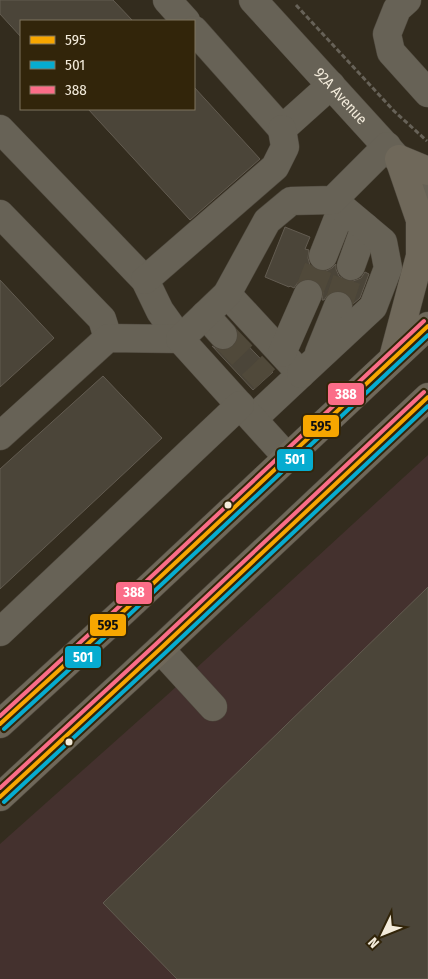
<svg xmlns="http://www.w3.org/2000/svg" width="428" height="979" font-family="'Fira Sans Condensed',sans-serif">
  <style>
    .industrial { fill: #44312e }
    .building { fill: #4b4539; stroke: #635c51 }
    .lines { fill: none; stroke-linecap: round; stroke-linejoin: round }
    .minor-tunnel { stroke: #50493a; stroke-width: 28; stroke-dasharray: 28 14; stroke-linecap: butt }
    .minor-casing { stroke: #4d473c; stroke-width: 29 }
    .major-casing { stroke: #4d473c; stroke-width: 29 }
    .path { stroke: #676258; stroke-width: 3; stroke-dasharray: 5 2.5; stroke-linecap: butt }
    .minor { stroke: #676256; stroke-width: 28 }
    .major { stroke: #6f685a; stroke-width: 28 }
    .bus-1-casing { stroke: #32250a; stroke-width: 8 }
    .bus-2-casing { stroke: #32250a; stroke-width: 8 }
    .bus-3-casing { stroke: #32250a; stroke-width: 8 }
    .bus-1 { stroke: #f7a600; stroke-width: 4 }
    .bus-2 { stroke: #06acd0; stroke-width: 4 }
    .bus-3 { stroke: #fb6d88; stroke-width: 4 }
    .bus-dot { fill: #f3ebdb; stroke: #32250a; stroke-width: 2 }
    .labels { text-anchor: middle; stroke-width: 4.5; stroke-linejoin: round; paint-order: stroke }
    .street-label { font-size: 15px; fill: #f3ebdb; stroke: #32250a }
    .line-badge { stroke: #32250a; stroke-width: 2 }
    .badge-label { font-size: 14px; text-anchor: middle; font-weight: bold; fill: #fff }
    .pale-badge-label { font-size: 14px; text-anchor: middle; font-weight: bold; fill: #111 }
  </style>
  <rect width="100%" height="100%" fill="#332c1e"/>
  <path class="industrial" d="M 428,455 L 428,979 L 0,979 L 0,844 L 166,696 Z"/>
  <path class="building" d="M 0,0 L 113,0 L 133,21 L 21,21 L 21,37 L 0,14 Z
    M 194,87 L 260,159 L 190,220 L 88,109 L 194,109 Z
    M 285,227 L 310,237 L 305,249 L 309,250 L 308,258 L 310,265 L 317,270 L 326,271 L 332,268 L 336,264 L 336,269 L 339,276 L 345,280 L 353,281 L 361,278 L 365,272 L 369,274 L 360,298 L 353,304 L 350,296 L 344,292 L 336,291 L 329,293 L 324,300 L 322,300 L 323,292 L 321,285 L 314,280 L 307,278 L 299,281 L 294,288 L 290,286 L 289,287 L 265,277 Z
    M 0,280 L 54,338 L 0,387 Z
    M 238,335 L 273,372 L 253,390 L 212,346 L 219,350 L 227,350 L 234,346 L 238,340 Z
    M 103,376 L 162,438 L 0,589 L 0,469 Z
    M 428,587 L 428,979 L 177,979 L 103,903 Z"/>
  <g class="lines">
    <path class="minor-tunnel" d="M 308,294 L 323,256
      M 338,306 L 351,266
      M 223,335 L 265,379"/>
    <g class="minor-casing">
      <g id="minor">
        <path d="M 167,0 L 186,21"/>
        <path id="s1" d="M 253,0 L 428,192"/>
        <path d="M 407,0 L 397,9 L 387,34 L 391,52 L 428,93"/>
        <path d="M 194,30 L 282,129 L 331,85"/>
        <path d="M 0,129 L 145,280 L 160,311 L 180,339"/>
        <path d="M 0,214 L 102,319 L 108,338"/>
        <path d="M 323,256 L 342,208"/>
        <path d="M 351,266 L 365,227"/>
        <path d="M 145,280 L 275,167 L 285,147 L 282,129"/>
        <path d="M 227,294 L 301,374 L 253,419"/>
        <path d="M 205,315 L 223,335"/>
        <path d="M 282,353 L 308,294"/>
        <path d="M 319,353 L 338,306"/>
        <path d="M 301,374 L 373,307 L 388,268 L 383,242 L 333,200"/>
        <path d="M 0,436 L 108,338 L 180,339"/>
        <path d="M 287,457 L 180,339 L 227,294 L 267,221 L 291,201 L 333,200 L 387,146"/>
        <path d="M 0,632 L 240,405"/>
        <path d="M 160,649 L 213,707"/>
      </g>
    </g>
    <g class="major-casing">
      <path id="major" d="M 399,159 L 428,171
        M 393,358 L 420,256 L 420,220 L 399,159
        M 0,724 L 126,609 L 428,326
        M 0,797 L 160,649 L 428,397"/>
    </g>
    <path class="path" d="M 296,5 L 394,111 L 427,141"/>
    <use href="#minor" class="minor"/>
    <use href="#major" class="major"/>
    <g class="bus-1-casing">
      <path id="bus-1" d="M 0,724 L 126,609 L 428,326
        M 0,797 L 160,649 L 428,397"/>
    </g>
    <g class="bus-2-casing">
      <path id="bus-2" d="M 4,729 L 130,614 L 428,335
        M 4,802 L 164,654 L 428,406"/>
    </g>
    <g class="bus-3-casing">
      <path id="bus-3" d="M 0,716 L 122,604 L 424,321
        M 0,788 L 156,644 L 424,392"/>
    </g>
    <use href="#bus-1" class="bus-1"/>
    <use href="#bus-2" class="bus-2"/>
    <use href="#bus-3" class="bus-3"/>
  </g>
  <g class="bus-dot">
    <circle cx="228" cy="505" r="4.5"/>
    <circle cx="69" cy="742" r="4.5"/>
  </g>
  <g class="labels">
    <g class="street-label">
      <text dy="5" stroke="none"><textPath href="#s1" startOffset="130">92A Avenue</textPath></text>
    </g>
  </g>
  <g class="line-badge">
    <rect x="327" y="382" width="38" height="24" rx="5" fill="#fb6d88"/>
    <rect x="302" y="414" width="38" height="24" rx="5" fill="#f7a600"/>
    <rect x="276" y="448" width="38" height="24" rx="5" fill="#06acd0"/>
    <rect x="115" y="581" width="38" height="24" rx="5" fill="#fb6d88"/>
    <rect x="89" y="613" width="38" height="24" rx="5" fill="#f7a600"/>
    <rect x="64" y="645" width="38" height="24" rx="5" fill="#06acd0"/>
  </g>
  <g class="badge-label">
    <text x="346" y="399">388</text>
    <text x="295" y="464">501</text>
    <text x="134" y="597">388</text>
    <text x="83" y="662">501</text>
  </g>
  <g class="pale-badge-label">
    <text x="321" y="431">595</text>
    <text x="108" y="630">595</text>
  </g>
  <rect x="20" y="20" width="175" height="90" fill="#32250a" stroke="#7f745e"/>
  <rect x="30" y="36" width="25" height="8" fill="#f7a600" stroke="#7f745e"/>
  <text x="65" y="45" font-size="15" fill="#f3ebdb">595</text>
  <rect x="30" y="61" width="25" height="8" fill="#06acd0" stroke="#7f745e"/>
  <text x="65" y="70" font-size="15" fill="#f3ebdb">501</text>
  <rect x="30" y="86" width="25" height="8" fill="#fb6d88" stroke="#7f745e"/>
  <text x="65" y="95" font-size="15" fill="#f3ebdb">388</text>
  <g transform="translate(383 934) rotate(227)" stroke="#32250a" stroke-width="4" paint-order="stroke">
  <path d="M0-4L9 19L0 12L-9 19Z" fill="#f3ebdb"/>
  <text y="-8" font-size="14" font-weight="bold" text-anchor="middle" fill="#f3ebdb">N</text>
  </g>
</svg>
